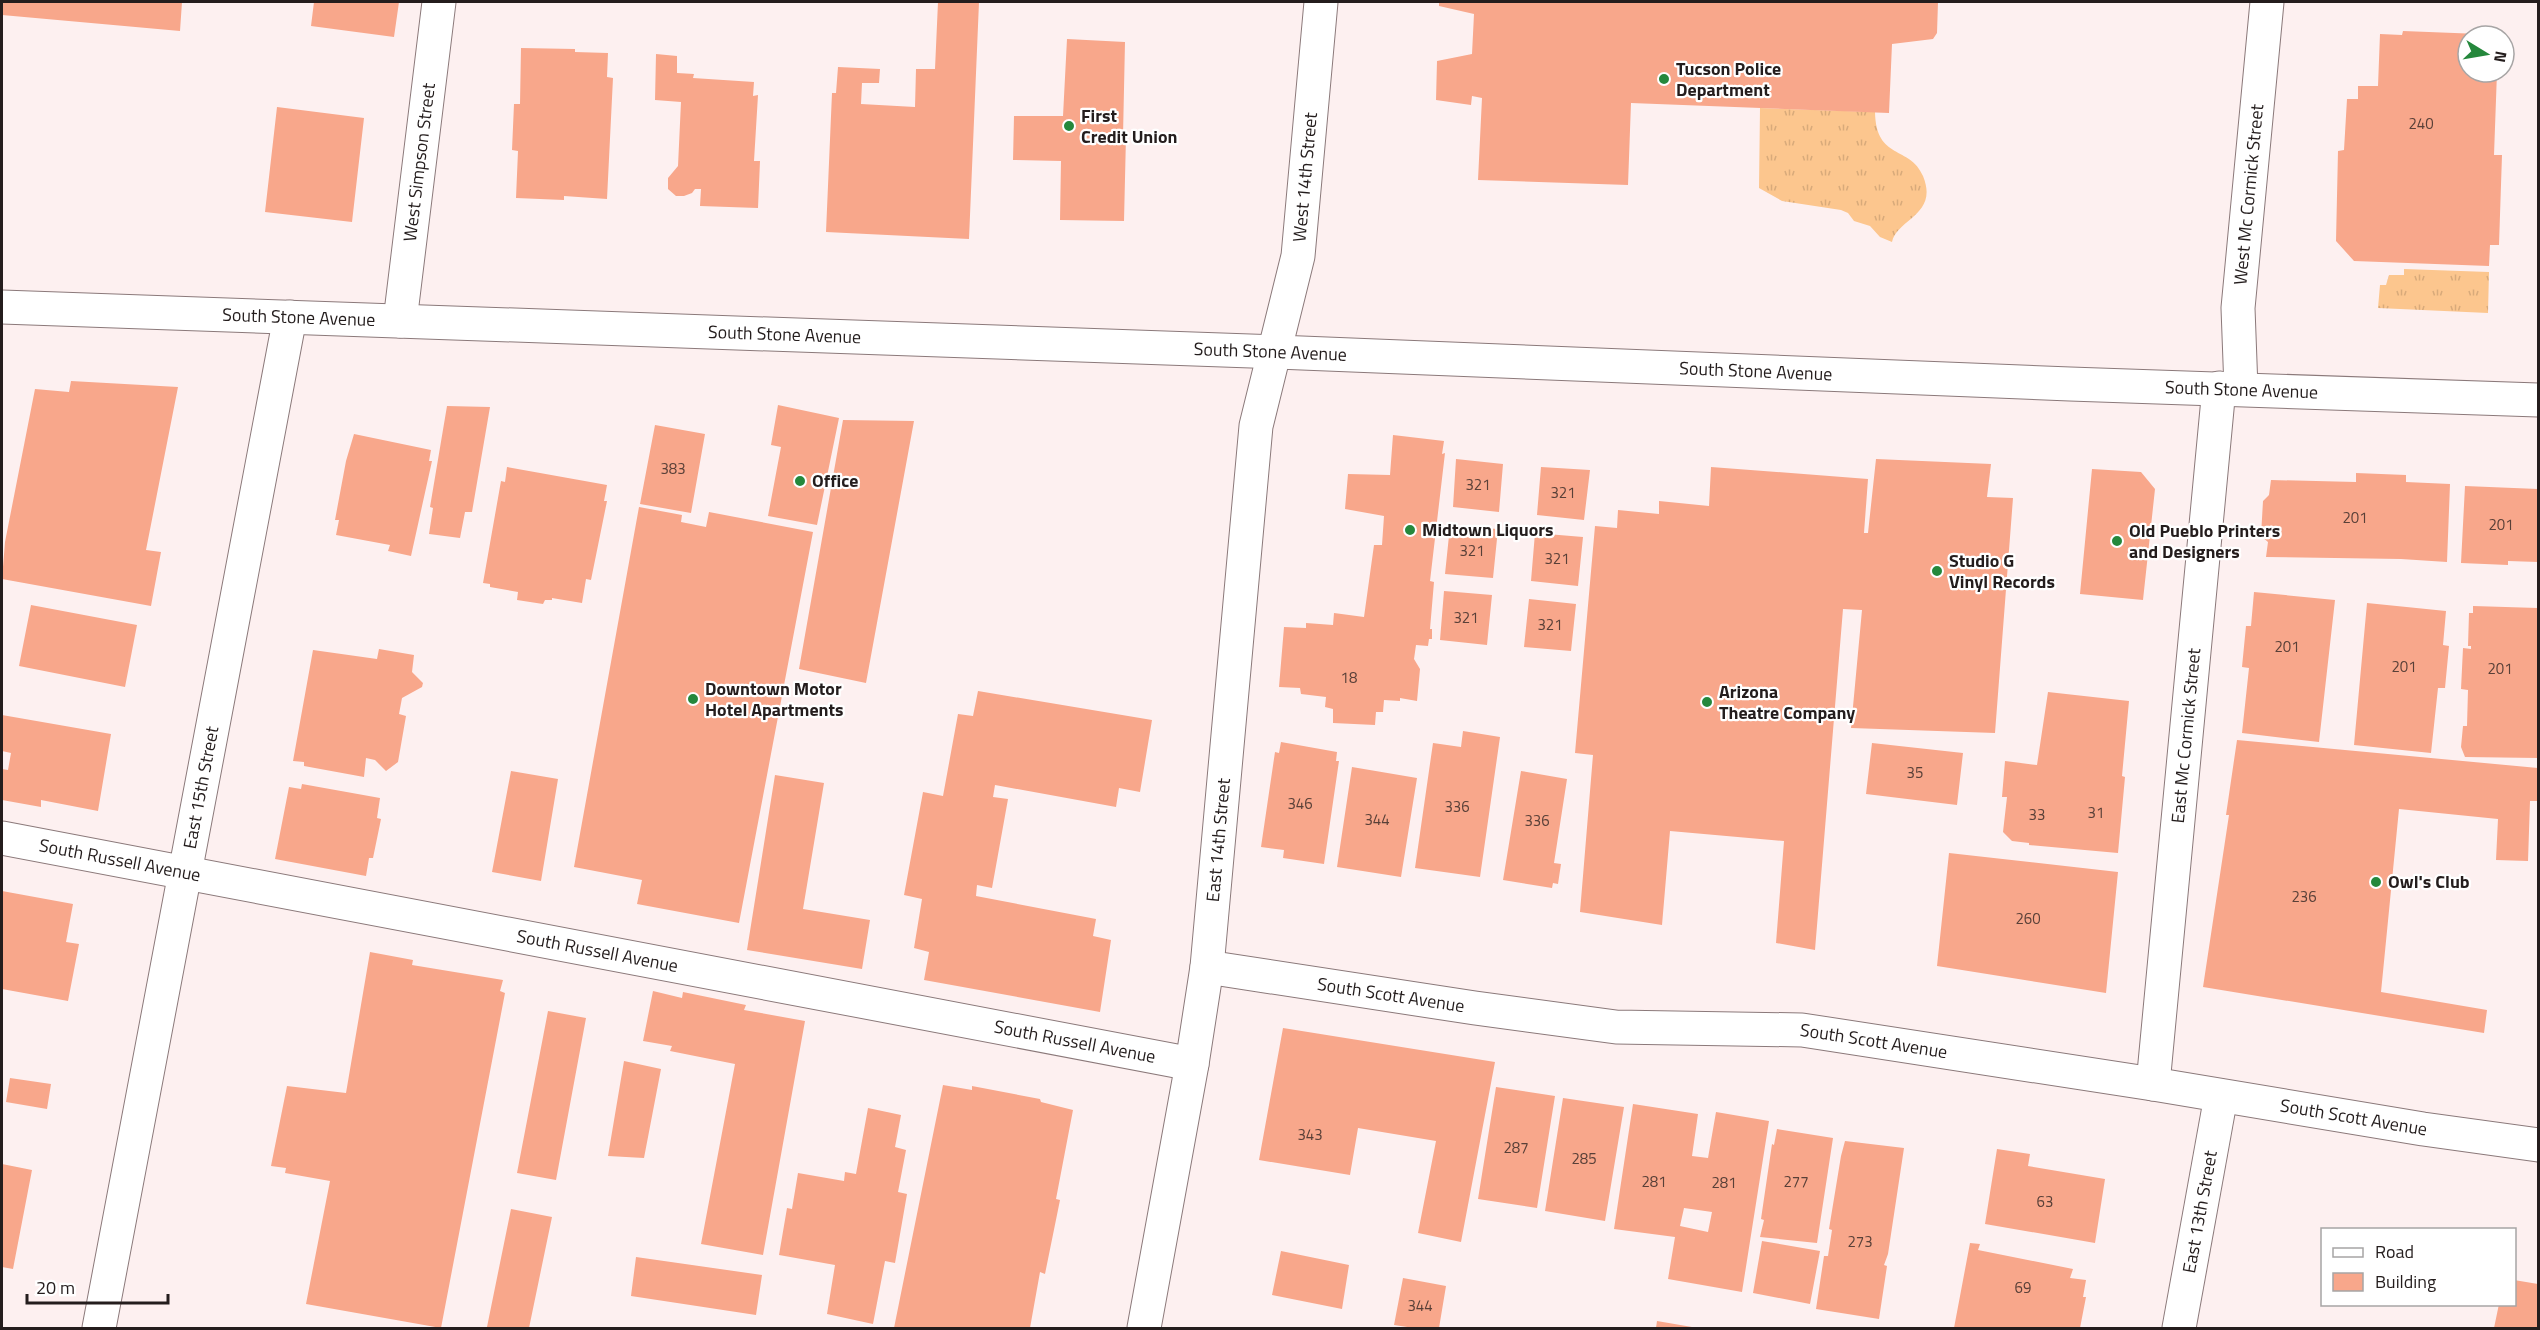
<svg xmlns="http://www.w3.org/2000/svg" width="2540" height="1330" font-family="'Titillium Web',sans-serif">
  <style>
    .grass { fill: url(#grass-tufts) }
    .building { fill: #f8a78b; fill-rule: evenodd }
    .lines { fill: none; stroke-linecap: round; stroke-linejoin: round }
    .minor-casing { stroke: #8b797a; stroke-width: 35 }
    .minor { stroke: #fff; stroke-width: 33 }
    .poi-dot { fill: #25883c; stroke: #fff; stroke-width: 2 }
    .labels { text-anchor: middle; stroke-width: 4.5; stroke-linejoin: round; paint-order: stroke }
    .number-label { font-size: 15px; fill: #594038 }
    .poi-label { font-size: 18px; font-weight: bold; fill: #241d1d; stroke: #fff; text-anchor: start }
    .street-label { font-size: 18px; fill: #241d1d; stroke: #fff }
  </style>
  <defs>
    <pattern id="grass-tufts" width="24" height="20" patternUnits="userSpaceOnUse" patternTransform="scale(1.5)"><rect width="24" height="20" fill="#fcc68e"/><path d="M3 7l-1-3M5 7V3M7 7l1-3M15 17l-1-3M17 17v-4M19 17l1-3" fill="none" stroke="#d8aa7a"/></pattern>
  </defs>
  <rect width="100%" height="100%" fill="#fdf0f0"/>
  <path class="grass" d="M 1760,108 L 1875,112 C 1876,161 1910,145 1923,176 C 1939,215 1897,219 1892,242 L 1880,237 L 1870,226 L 1854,221 L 1848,213 L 1841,210 L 1782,201 L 1759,188 Z
    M 2404,269 L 2489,272 L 2488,313 L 2378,308 L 2380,285 L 2386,285 L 2389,275 L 2404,275 Z"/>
  <path class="building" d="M 2,2 L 182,2 L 180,31 L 2,15 Z
    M 314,2 L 399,2 L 394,37 L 311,26 Z
    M 938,2 L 979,2 L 969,239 L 826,232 L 832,93 L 836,93 L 838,67 L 880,69 L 879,83 L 862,83 L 861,104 L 915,107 L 916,69 L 935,69 Z
    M 1439,2 L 1938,2 L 1937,33 L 1933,39 L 1892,44 L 1889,113 L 1631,103 L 1628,185 L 1478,180 L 1482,98 L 1472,96 L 1471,105 L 1436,100 L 1437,61 L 1472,54 L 1474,14 L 1439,6 Z
    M 2481,29 L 2498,30 L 2498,36 L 2468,36 L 2468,72 L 2497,72 L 2494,155 L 2502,155 L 2499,245 L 2490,245 L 2489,266 L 2354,261 L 2336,241 L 2338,151 L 2344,150 L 2347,99 L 2358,99 L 2358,86 L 2378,86 L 2380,34 L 2402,35 L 2403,31 L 2480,34 Z
    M 1067,39 L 1125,42 L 1123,136 L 1126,136 L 1124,221 L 1060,220 L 1061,161 L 1013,160 L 1014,116 L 1063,116 Z
    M 521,48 L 575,49 L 575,52 L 608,53 L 607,77 L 613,78 L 607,199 L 564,196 L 564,200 L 516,198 L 518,151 L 512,150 L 514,104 L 520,104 Z
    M 656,54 L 677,56 L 677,73 L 694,74 L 693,78 L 754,82 L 753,96 L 758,95 L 754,161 L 760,161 L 758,208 L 700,206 L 701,189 L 695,189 L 692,193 L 684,196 L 676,196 L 668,189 L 668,178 L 678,166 L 681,102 L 655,100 Z
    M 277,107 L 364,118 L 352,222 L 265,212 Z
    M 71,381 L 178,387 L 146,550 L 161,552 L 151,606 L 2,579 L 5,542 L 35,389 L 69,392 Z
    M 778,405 L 839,418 L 817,525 L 768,516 L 781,447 L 771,445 Z
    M 447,406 L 490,407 L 472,512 L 465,512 L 460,538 L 429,534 L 433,508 L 430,507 Z
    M 843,420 L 914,421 L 866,683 L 799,669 Z
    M 655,425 L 705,434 L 691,513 L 640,504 Z
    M 354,434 L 431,450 L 429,461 L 432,461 L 411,556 L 388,551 L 390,545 L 336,535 L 339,520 L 335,520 L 346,461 Z
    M 1393,435 L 1444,441 L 1442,454 L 1445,453 L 1430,581 L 1434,582 L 1430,629 L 1432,629 L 1432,639 L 1429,639 L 1428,646 L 1416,645 L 1414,659 L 1420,669 L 1417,701 L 1400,698 L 1400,701 L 1384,700 L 1383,712 L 1376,712 L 1375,725 L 1333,723 L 1333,709 L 1325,707 L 1326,697 L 1301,694 L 1300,688 L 1279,687 L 1284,627 L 1306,628 L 1306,623 L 1333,625 L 1334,613 L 1364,617 L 1374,545 L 1382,545 L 1384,516 L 1345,509 L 1348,474 L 1390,475 Z
    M 1456,459 L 1503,464 L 1499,512 L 1453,507 Z
    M 1876,459 L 1991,464 L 1987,497 L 2013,498 L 1995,733 L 1851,728 L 1862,610 L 1843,609 L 1815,950 L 1776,943 L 1784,841 L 1670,831 L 1662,925 L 1580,912 L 1593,755 L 1575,753 L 1595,526 L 1617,528 L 1618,510 L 1659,514 L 1659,501 L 1709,506 L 1711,467 L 1868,479 L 1864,533 L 1868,533 Z
    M 507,467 L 607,485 L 604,501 L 607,501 L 591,580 L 586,579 L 582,603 L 552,598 L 552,600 L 545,600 L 543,604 L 517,600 L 518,592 L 490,587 L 490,584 L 483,583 L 501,481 L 505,482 Z
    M 1541,467 L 1590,470 L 1584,520 L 1537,515 Z
    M 2092,469 L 2141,472 L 2155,489 L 2143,600 L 2080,594 Z
    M 2356,473 L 2406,475 L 2406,482 L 2450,484 L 2447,562 L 2401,559 L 2266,557 L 2268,542 L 2261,536 L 2263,501 L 2269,495 L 2271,480 L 2356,482 Z
    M 2465,486 L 2538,489 L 2538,562 L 2508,561 L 2508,565 L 2461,563 Z
    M 639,507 L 682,515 L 681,522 L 706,527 L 709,512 L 813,532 L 739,923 L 637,904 L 642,880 L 574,867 Z
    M 1450,526 L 1498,529 L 1493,578 L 1445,574 Z
    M 1535,533 L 1583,537 L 1578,586 L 1531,581 Z
    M 1444,591 L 1492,595 L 1487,645 L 1440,640 Z
    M 2254,592 L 2335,600 L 2319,742 L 2242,733 L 2249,668 L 2242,667 L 2246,626 L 2251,626 Z
    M 1529,599 L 1576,604 L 1571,651 L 1524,647 Z
    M 2367,603 L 2446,611 L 2443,645 L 2449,646 L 2445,688 L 2438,688 L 2431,753 L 2354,745 Z
    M 31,605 L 137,625 L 125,687 L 19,666 Z
    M 2473,606 L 2538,608 L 2538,758 L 2465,757 L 2461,747 L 2463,726 L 2467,726 L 2468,690 L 2461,689 L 2463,648 L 2471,649 L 2471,646 L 2468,646 L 2469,613 L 2473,613 Z
    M 379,649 L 414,655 L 412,672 L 423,683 L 422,687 L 402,698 L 399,714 L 406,716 L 398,762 L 386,771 L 375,760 L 366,758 L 364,777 L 304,766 L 304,762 L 293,761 L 313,650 L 377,659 Z
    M 978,691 L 1152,720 L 1140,792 L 1119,788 L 1116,807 L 995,785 L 993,797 L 1008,799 L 992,888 L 977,885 L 976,896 L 1096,919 L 1093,936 L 1111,940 L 1100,1012 L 924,980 L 929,952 L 914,948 L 922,899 L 904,895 L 923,792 L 943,796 L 958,714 L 973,716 Z
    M 2048,692 L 2129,701 L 2122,776 L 2125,777 L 2118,853 L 2029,845 L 2029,843 L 2012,841 L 2003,832 L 2007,797 L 2002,797 L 2005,761 L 2037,765 Z
    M 2,715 L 111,734 L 98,811 L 41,800 L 41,807 L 2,800 L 2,769 L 8,770 L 11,753 L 2,751 Z
    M 1463,731 L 1500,737 L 1480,877 L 1415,868 L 1433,743 L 1461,747 Z
    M 2237,740 L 2538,768 L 2538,801 L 2530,801 L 2528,861 L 2496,860 L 2498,819 L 2399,809 L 2381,992 L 2487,1010 L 2484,1033 L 2203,987 L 2229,815 L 2226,815 Z
    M 1281,742 L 1337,752 L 1336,761 L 1339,761 L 1324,864 L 1283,858 L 1284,850 L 1261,847 L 1275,752 L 1279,753 Z
    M 1872,743 L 1963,753 L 1957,805 L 1866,794 Z
    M 1352,767 L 1417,778 L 1401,877 L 1337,867 Z
    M 511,771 L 558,779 L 541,881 L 492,872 Z
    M 1521,771 L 1567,779 L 1554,863 L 1561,864 L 1558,884 L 1553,883 L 1552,888 L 1503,880 Z
    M 775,775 L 824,783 L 803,909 L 870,920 L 862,969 L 747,950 Z
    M 302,784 L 380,798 L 377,818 L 381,819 L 373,858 L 369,858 L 366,876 L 275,859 L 289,787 L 301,789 Z
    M 1949,853 L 2118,872 L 2106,993 L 1937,966 Z
    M 2,891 L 73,904 L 66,942 L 79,944 L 68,1001 L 2,989 Z
    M 370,952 L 413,960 L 412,965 L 503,980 L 500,991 L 505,993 L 441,1328 L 306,1304 L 330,1181 L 285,1173 L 286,1168 L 271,1166 L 287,1086 L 346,1093 Z
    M 653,991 L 682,998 L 683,992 L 746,1005 L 744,1010 L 805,1021 L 763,1255 L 701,1244 L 735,1064 L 670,1051 L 672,1046 L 643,1041 Z
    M 548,1011 L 586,1018 L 556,1180 L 517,1173 Z
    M 1283,1028 L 1495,1062 L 1461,1242 L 1418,1233 L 1436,1141 L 1358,1128 L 1350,1175 L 1259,1160 Z
    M 624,1061 L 661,1069 L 644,1158 L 608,1156 Z
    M 10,1078 L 51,1084 L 47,1109 L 6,1102 Z
    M 943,1085 L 972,1090 L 972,1086 L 1040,1099 L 1041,1102 L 1073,1110 L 1056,1199 L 1060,1200 L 1045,1274 L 1040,1272 L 1030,1328 L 894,1328 Z
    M 1496,1087 L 1555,1096 L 1537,1208 L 1478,1199 Z
    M 1563,1098 L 1624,1107 L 1605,1221 L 1545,1211 Z
    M 1633,1104 L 1698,1114 L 1692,1156 L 1708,1158 L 1716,1112 L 1769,1121 L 1742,1292 L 1668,1279 L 1675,1237 L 1614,1229 ZM 1684,1208 L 1712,1212 L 1708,1232 L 1680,1226 Z
    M 868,1108 L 901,1115 L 895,1147 L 906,1150 L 898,1192 L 907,1194 L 895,1263 L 885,1261 L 873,1324 L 827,1314 L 835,1265 L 779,1255 L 787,1208 L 792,1209 L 798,1173 L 844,1181 L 845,1172 L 856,1174 Z
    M 1777,1129 L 1833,1138 L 1817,1243 L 1760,1237 L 1764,1220 L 1761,1219 L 1772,1144 L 1774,1145 Z
    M 1845,1141 L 1904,1148 L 1888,1254 L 1884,1265 L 1887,1266 L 1879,1319 L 1816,1309 L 1824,1256 L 1828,1256 L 1832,1230 L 1829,1229 L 1841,1156 Z
    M 1997,1149 L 2030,1154 L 2028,1166 L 2105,1179 L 2095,1243 L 1985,1224 Z
    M 2,1164 L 32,1170 L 13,1269 L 2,1267 Z
    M 511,1209 L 552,1217 L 529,1328 L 487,1327 Z
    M 1762,1241 L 1820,1251 L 1810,1304 L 1753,1293 Z
    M 1970,1243 L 1980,1244 L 1978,1250 L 2073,1269 L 2070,1278 L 2086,1280 L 2083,1297 L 2086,1297 L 2080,1328 L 1954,1328 Z
    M 1281,1251 L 1349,1265 L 1342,1309 L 1272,1295 Z
    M 636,1257 L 762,1275 L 756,1315 L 631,1296 Z
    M 1403,1278 L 1446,1286 L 1439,1328 L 1414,1328 L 1394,1325 Z
    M 2514,1280 L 2538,1284 L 2538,1328 L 2494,1328 L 2499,1304 L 2514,1304 Z
    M 1657,1321 L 1692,1327 L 1692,1328 L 1656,1328 Z"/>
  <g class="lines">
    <g class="minor-casing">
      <g id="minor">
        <path id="s1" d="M 2,307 L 1277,352 L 2070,384 L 2538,400"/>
        <path id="s2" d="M 400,321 L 439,2"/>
        <path id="s3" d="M 2241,389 L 2238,308 L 2267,2"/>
        <path id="s4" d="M 2,838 L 1192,1064"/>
        <path id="s5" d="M 1207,967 L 1475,1008 L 1616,1027 L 1802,1030 L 2153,1084 L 2423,1129 L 2538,1145"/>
        <path id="s6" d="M 2153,1084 L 2219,388"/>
        <path id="s7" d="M 99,1328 L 290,317"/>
        <path id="s8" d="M 1144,1328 L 1192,1064 L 1207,967 L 1256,426 L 1298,256 L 1321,2"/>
        <path id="s9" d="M 2179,1328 L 2221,1096"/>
      </g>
    </g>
    <use href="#minor" class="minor"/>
  </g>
  <g class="poi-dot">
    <circle cx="1664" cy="79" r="6"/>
    <circle cx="1069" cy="126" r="6"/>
    <circle cx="800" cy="481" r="6"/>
    <circle cx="1410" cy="530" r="6"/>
    <circle cx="2117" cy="541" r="6"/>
    <circle cx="1937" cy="571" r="6"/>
    <circle cx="693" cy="699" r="6"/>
    <circle cx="1707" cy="702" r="6"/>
    <circle cx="2376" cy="882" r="6"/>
  </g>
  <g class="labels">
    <g class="number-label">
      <text x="2421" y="129">240</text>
      <text x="673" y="474">383</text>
      <text x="1478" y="490">321</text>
      <text x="1563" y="498">321</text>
      <text x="2355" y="523">201</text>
      <text x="2501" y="530">201</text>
      <text x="1472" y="556">321</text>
      <text x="1557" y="564">321</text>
      <text x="1466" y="623">321</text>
      <text x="1550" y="630">321</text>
      <text x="2287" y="652">201</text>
      <text x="2404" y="672">201</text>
      <text x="2500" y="674">201</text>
      <text x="1349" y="683">18</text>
      <text x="1915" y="778">35</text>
      <text x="1300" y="809">346</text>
      <text x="1457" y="812">336</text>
      <text x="2096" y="818">31</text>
      <text x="2037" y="820">33</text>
      <text x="1377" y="825">344</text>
      <text x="1537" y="826">336</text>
      <text x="2304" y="902">236</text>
      <text x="2028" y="924">260</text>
      <text x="1310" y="1140">343</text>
      <text x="1516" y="1153">287</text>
      <text x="1584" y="1164">285</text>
      <text x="1654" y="1187">281</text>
      <text x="1796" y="1187">277</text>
      <text x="1724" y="1188">281</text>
      <text x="2045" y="1207">63</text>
      <text x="1860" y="1247">273</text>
      <text x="2023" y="1293">69</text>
      <text x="1420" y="1311">344</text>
    </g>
    <g class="poi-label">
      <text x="1676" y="75">Tucson Police<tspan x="1676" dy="21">Department</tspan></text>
      <text x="1081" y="122">First<tspan x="1081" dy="21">Credit Union</tspan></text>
      <text x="812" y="487">Office</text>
      <text x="1422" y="536">Midtown Liquors</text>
      <text x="2129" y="537">Old Pueblo Printers<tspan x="2129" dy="21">and Designers</tspan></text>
      <text x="1949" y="567">Studio G<tspan x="1949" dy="21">Vinyl Records</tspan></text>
      <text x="705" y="695">Downtown Motor<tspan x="705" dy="21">Hotel Apartments</tspan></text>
      <text x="1719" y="698">Arizona<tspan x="1719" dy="21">Theatre Company</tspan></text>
      <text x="2388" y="888">Owl's Club</text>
    </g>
    <g class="street-label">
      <text dy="6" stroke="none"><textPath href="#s2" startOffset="160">West Simpson Street</textPath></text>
      <text dy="6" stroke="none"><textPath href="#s8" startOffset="1164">West 14th Street</textPath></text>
      <text dy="6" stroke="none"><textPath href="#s3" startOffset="195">West Mc Cormick Street</textPath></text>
      <text dy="6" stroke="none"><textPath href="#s1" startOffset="297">South Stone Avenue</textPath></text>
      <text dy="6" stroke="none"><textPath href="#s1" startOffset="783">South Stone Avenue</textPath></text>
      <text dy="6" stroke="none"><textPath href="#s1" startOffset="1269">South Stone Avenue</textPath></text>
      <text dy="6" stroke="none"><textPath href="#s1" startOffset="1755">South Stone Avenue</textPath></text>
      <text dy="6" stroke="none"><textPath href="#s1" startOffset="2241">South Stone Avenue</textPath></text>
      <text dy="6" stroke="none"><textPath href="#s6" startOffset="350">East Mc Cormick Street</textPath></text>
      <text dy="6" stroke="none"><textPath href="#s7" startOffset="550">East 15th Street</textPath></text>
      <text dy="6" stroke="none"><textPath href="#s8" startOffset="494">East 14th Street</textPath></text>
      <text dy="6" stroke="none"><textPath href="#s4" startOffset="120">South Russell Avenue</textPath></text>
      <text dy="6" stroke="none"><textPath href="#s4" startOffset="606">South Russell Avenue</textPath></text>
      <text dy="6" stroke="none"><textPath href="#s5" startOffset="186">South Scott Avenue</textPath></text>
      <text dy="6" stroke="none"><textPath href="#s4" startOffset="1092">South Russell Avenue</textPath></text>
      <text dy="6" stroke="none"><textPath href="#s5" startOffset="672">South Scott Avenue</textPath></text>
      <text dy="6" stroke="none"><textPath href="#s5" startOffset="1158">South Scott Avenue</textPath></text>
      <text dy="6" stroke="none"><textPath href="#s9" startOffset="118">East 13th Street</textPath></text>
    </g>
  </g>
  <rect width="2540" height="1330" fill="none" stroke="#241d1d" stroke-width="6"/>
  <rect x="2321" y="1228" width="195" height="78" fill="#ffffff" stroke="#a7a5a5" stroke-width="1.5"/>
  <rect x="2333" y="1248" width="30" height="9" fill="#ffffff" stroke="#a7a5a5" stroke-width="1.5"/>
  <text x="2375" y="1258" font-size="18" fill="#241d1d">Road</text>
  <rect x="2333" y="1273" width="30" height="18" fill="#f8a78b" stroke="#a7a5a5" stroke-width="1.5"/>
  <text x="2375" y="1288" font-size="18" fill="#241d1d">Building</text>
  <g transform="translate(2486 54) rotate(101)"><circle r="28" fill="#ffffff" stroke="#a7a5a5" stroke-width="1.5"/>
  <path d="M0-4.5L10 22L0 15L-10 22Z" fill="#25883c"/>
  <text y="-9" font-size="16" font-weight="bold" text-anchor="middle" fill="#241d1d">N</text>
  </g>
  <path d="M27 1294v9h141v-9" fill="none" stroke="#241d1d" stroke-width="3"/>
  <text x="36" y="1294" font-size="18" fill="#241d1d" stroke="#ffffff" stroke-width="4.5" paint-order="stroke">20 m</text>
</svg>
